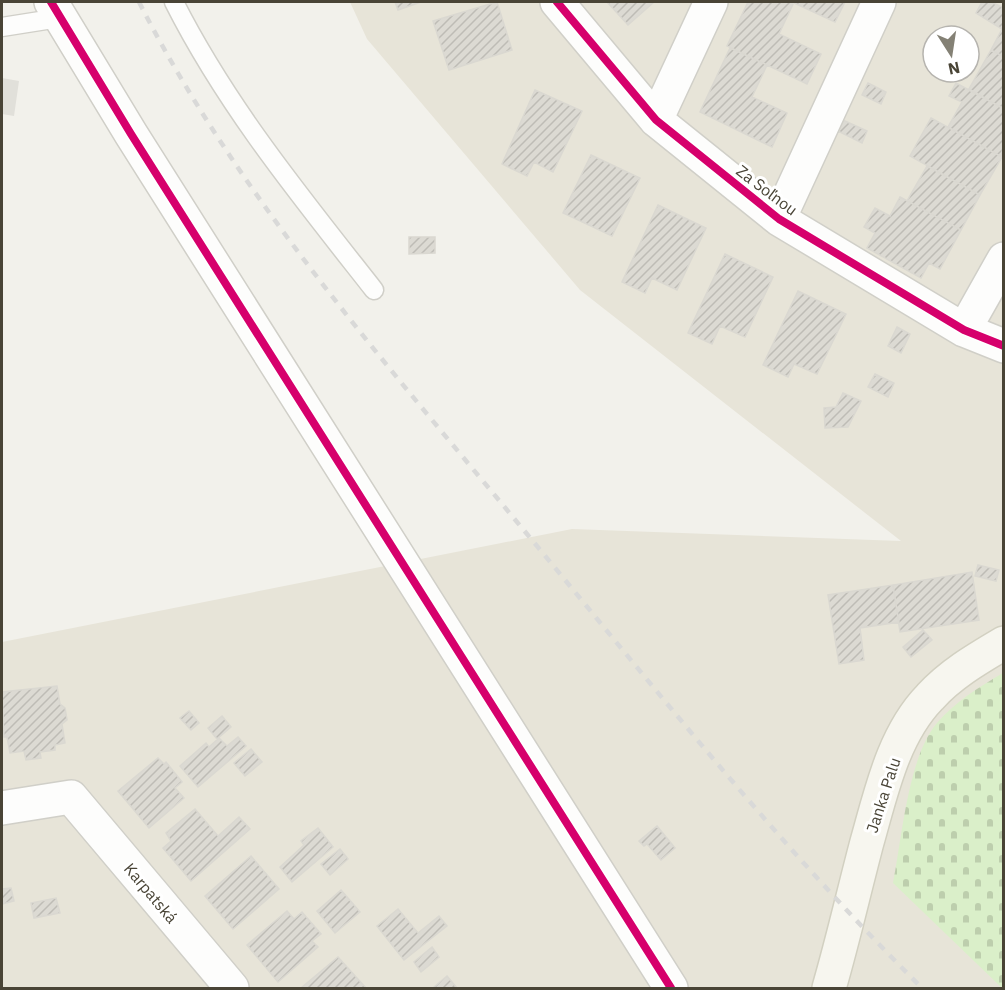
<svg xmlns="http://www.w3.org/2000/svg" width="1005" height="990" font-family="'IBM Plex Sans',sans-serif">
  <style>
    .residential { fill: #e7e4d8; fill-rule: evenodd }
    .cemetery { fill: url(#cemetery-stones) }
    .parking { fill: #e1e0da }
    .building { fill: url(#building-hatch); stroke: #dad8d1; stroke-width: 1.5 }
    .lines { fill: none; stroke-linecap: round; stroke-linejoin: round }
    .service-casing { stroke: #d0cfc8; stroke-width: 21 }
    .minor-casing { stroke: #d0cfc8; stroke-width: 36 }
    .secondary-casing { stroke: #d2d0c1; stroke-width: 36 }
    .service { stroke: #fdfdfc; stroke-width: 18 }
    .minor { stroke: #fdfdfc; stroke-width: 33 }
    .secondary { stroke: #f7f6ef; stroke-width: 33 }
    .rail { stroke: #d9d9d8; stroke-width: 4.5; stroke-dasharray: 8 8; stroke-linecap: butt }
    .cycleway-casing { stroke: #fff; stroke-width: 11 }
    .cycleway { stroke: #d6006c; stroke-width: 8 }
    .labels { text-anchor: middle; stroke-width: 6; stroke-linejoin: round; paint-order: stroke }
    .street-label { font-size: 16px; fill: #494436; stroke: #fff }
  </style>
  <defs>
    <pattern id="cemetery-stones" width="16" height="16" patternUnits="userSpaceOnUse" patternTransform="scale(1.5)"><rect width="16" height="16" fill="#daefc9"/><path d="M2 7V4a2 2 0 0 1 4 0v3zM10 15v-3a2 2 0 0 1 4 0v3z" fill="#bdcead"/></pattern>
    <pattern id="building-hatch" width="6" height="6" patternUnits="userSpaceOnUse" patternTransform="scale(1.5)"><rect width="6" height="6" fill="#dcdad3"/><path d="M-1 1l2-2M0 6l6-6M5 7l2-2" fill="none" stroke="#bebcb6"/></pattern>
  </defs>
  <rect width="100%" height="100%" fill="#f2f1eb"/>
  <path class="residential" d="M 350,2 L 1003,2 L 1003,988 L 2,988 L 2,642 L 572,529 L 901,541 L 580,290 L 367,39 ZM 933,36 L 969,36 L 969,72 L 933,72 Z"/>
  <path class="cemetery" d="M 1003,673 L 1004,988 L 1002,988 L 893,883 C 902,838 908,757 937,723 C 956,701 979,687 1003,673 Z"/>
  <path class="parking" d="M 2,78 L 19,81 L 14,116 L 2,114 Z"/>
  <path class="building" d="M 395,2 L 421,2 L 398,10 Z
    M 497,2 L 512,50 L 449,70 L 433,21 Z
    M 607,2 L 654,2 L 628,25 Z
    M 748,2 L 794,2 L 779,34 L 821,54 L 807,84 L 727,46 Z
    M 792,2 L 845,2 L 835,22 Z
    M 982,2 L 991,2 L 1004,8 L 1004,57 L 991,50 L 1002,29 L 976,13 Z
    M 730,48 L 767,65 L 752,97 L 787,113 L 772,147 L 700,112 Z
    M 991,50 L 1004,57 L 1004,109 L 969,89 Z
    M 868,83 L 886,92 L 881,104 L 862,95 Z
    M 956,83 L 1004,109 L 1002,157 L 948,127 L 962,102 L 949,96 Z
    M 535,90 L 582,111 L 553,172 L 534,162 L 527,176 L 502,164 Z
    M 836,117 L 867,131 L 862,143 L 838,131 L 829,149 L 822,146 Z
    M 931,118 L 1002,157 L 980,195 L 910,156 Z
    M 591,155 L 640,178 L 612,236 L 563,213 Z
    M 927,166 L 980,195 L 961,230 L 907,201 Z
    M 900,197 L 961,230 L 940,269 L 929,263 L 921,278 L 867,248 L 875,233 L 864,227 L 875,208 L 890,216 Z
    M 658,205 L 706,228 L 677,290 L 652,278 L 645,293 L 622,282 Z
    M 409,237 L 435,237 L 435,253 L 409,254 Z
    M 725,254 L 773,277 L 745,337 L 720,326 L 712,344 L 688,333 Z
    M 798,291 L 846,314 L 817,374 L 794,364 L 788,377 L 763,365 Z
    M 897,327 L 910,334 L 901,353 L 888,346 Z
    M 875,374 L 894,383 L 888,397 L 868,387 Z
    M 843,393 L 861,401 L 848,427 L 825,428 L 824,408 L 836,407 Z
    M 978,565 L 999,570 L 996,581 L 975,576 Z
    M 972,572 L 979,620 L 900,632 L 893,585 Z
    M 893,585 L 899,622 L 860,628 L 864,660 L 839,664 L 828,595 Z
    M 923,630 L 932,640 L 911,657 L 903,647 Z
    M 57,686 L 60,704 L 65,708 L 67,720 L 62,724 L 65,743 L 55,745 L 55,750 L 40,752 L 41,758 L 26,760 L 24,751 L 10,753 L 7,737 L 4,737 L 2,692 Z
    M 189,711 L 199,723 L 191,730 L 180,718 Z
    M 222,716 L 231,727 L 217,739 L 208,728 Z
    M 238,737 L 246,746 L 198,787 L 180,766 L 206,743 L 209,747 L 219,738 L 227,746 Z
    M 251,749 L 262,762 L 245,776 L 234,763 Z
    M 158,758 L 164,764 L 166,762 L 182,782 L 175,788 L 184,798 L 149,828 L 118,791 Z
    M 195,809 L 218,836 L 239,817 L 250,829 L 191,881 L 163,848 L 171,841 L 166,833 Z
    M 657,826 L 675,848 L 661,860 L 647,844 L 644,846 L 639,841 Z
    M 318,828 L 333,847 L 292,882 L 280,867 L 304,845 L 301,841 Z
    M 340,849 L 348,859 L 330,875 L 321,864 Z
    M 251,856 L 279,889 L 233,929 L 205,896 Z
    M 11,888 L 14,901 L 2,904 L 2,889 Z
    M 341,890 L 360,912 L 335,933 L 317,911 Z
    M 56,898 L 60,913 L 34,918 L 31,903 Z
    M 398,909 L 418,933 L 439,916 L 447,926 L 404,960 L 377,926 Z
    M 287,911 L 294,919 L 302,912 L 321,934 L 312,941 L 318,947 L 278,982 L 247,945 Z
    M 432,947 L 439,957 L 421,972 L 414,962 Z
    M 338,957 L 366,988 L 301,988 Z
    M 447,976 L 457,988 L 433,988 Z"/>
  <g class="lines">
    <g class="service-casing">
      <path id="service" d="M 174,2 C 227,107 301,197 374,290
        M 2,27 L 59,18"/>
    </g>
    <g class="minor-casing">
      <path id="minor" d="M 51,2 L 131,134 L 671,988
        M 557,2 L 656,120 L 779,219 L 964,330 L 1004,346
        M 656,120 L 711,2
        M 779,219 L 879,2
        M 964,330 L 1004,259
        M 2,808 L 71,797 L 232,988"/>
    </g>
    <g class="secondary-casing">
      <path id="secondary" d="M 829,988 C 843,940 854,891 867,842 C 881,793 893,735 930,697 C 951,674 977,659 1004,643"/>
    </g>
    <use href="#service" class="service"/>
    <use href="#minor" class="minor"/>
    <use href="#secondary" class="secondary"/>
    <path class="rail" d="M 139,2 C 239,198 387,365 527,534 C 655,688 779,846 922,988"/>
    <g class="cycleway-casing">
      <path id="cycleway" d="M 51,2 L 131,134 L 671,988
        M 557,2 L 656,120 L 779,219 L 964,330 L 1004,346"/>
    </g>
    <use href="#cycleway" class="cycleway"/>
  </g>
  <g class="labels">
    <g class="street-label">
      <text transform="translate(767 190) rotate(37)" y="6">Za Soľnou</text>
      <text transform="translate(883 795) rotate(-72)" y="6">Janka Palu</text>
      <text transform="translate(151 893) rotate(50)" y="6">Karpatská</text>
    </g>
  </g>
  <rect width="1005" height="990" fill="none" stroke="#494436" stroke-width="6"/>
  <g transform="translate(951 54) rotate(168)"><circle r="28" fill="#ffffff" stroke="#b6b4af" stroke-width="1.5"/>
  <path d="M0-4.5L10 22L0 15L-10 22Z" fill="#848175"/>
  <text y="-9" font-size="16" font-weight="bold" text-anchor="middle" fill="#494436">N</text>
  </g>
</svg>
